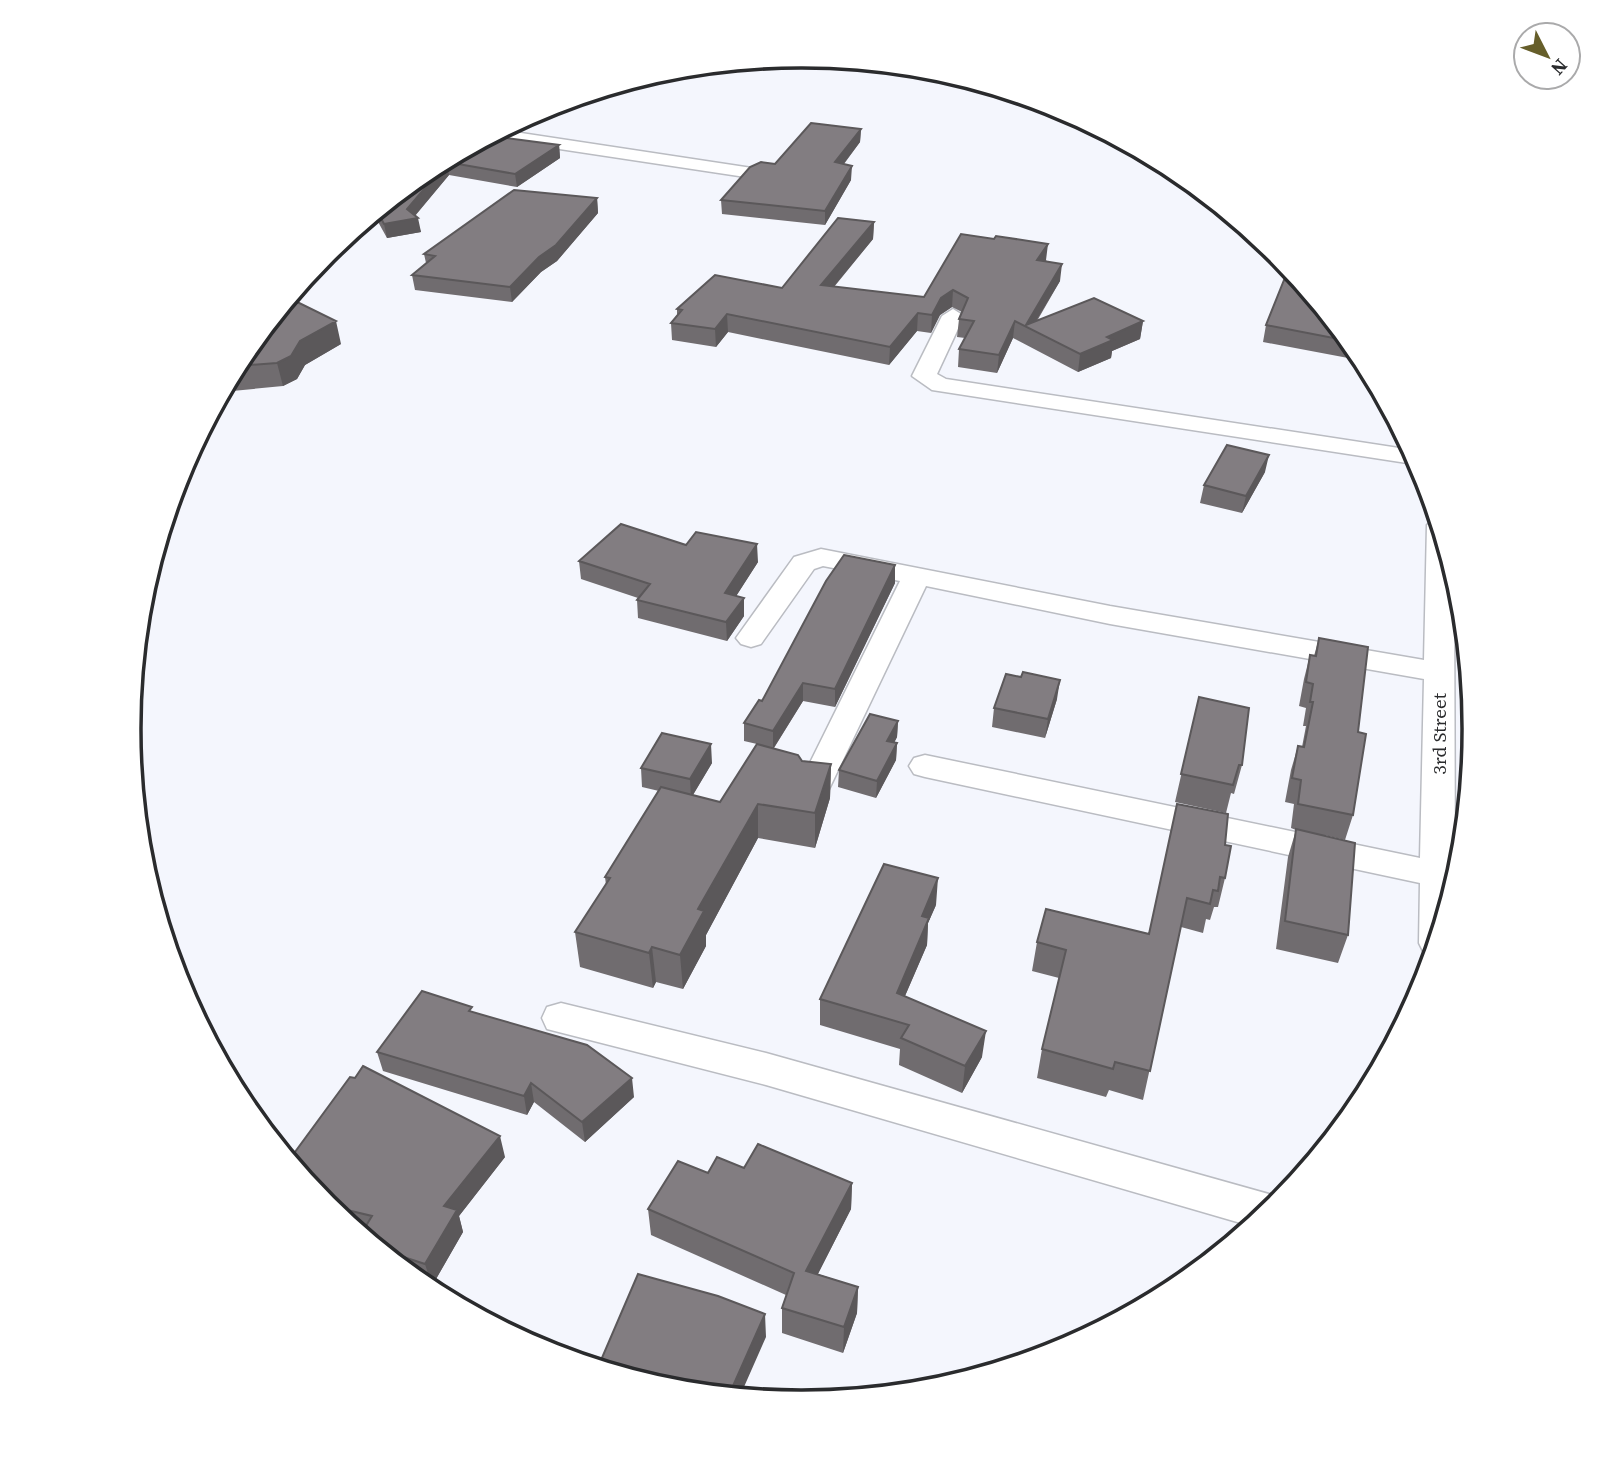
<svg xmlns="http://www.w3.org/2000/svg" width="1603" height="1458" font-family="'Source Serif 4',serif">
  <style>
    .lines { fill: none; stroke-linecap: round; stroke-linejoin: round }
    .minor-casing { stroke: #babcc2; stroke-width: 3 }
    .minor { fill: #fff; fill-rule: evenodd }
    .wall { fill: #706c6f }
    .shaded-wall { fill: #5b585a }
    .building { fill: #827d81; stroke: #5b585a; stroke-width: 2 }
    .labels { text-anchor: middle; stroke-width: 5; stroke-linejoin: round; paint-order: stroke }
    .street-label { font-size: 19px; fill: #2a2b2d; stroke: #fff }
    .rim { fill: none; stroke: #2a2b2d; stroke-width: 3.5 }
  </style>
  <rect width="100%" height="100%" fill="#f4f6fd"/>
  <g class="lines">
    <g class="minor-casing">
      <path id="minor" d="M 501,130 L 752,168 L 761,173 L 752,178 L 487,138 Z
        M 953,309 L 964,316 L 937,374 L 946,379 L 1412,450 L 1420,465 L 932,390 L 912,376 L 942,316 Z
        M 1437,518 L 1454,571 L 1455,882 L 1433,956 L 1424,953 L 1419,943 L 1420,883 L 925,777 L 914,774 L 909,766 L 914,758 L 925,755 L 1420,858 L 1424,679 L 1110,624 L 926,586 L 831,785 L 827,793 L 815,796 L 803,793 L 799,785 L 900,581 L 823,566 L 814,569 L 761,644 L 751,647 L 741,644 L 736,638 L 794,557 L 821,549 L 1110,606 L 1424,660 L 1427,525 Z
        M 561,1003 L 766,1053 L 1283,1198 L 1251,1226 L 766,1085 L 547,1029 L 542,1018 L 547,1007 Z"/>
    </g>
    <use href="#minor" class="minor"/>
  </g>
  <path class="wall" d="M 861,129 L 860,142 L 844,164 L 851,180 L 825,225 L 722,214 L 721,200 L 775,164 Z
    M 491,136 L 559,145 L 560,158 L 517,187 L 449,175 L 415,216 L 421,232 L 387,238 L 377,220 L 372,215 L 428,169 Z
    M 597,198 L 598,213 L 557,261 L 541,272 L 512,302 L 415,290 L 412,275 L 426,263 L 424,254 Z
    M 874,222 L 873,239 L 834,287 L 924,297 L 1046,260 L 1060,281 L 1037,321 L 1143,321 L 1140,339 L 1112,351 L 1111,358 L 1078,372 L 1013,338 L 997,373 L 958,367 L 959,349 L 965,338 L 957,337 L 959,319 L 962,312 L 952,307 L 940,315 L 931,333 L 917,331 L 889,365 L 728,332 L 716,347 L 672,340 L 671,323 L 677,315 L 677,309 L 782,288 Z
    M 1302,283 L 1361,355 L 1364,361 L 1263,342 L 1266,325 Z
    M 341,344 L 305,365 L 297,379 L 283,386 L 222,392 L 242,355 Z
    M 1265,472 L 1242,513 L 1200,503 L 1204,485 Z
    M 686,545 L 758,562 L 736,596 L 744,616 L 727,641 L 638,618 L 637,600 L 638,598 L 581,579 L 579,561 Z
    M 895,565 L 895,583 L 835,707 L 803,701 L 774,748 L 802,761 L 831,764 L 830,798 L 815,848 L 758,838 L 706,935 L 706,946 L 683,989 L 656,982 L 653,988 L 580,967 L 575,932 L 606,885 L 605,877 L 659,791 L 642,787 L 641,768 L 712,763 L 693,795 L 720,802 L 757,744 L 744,741 L 744,723 L 762,701 Z
    M 1319,638 L 1358,732 L 1353,815 L 1345,840 L 1324,835 L 1348,935 L 1338,963 L 1276,949 L 1288,857 L 1296,830 L 1291,828 L 1294,804 L 1285,802 L 1291,770 L 1298,746 L 1302,747 L 1306,726 L 1303,726 L 1306,708 L 1299,706 L 1304,679 L 1310,655 L 1314,656 Z
    M 1199,697 L 1242,765 L 1234,794 L 1231,793 L 1226,813 L 1175,802 Z
    M 1057,699 L 1045,738 L 992,727 L 994,708 Z
    M 898,721 L 897,737 L 894,743 L 897,743 L 896,760 L 876,798 L 838,787 L 839,770 Z
    M 1225,845 L 1225,878 L 1218,907 L 1214,907 L 1210,920 L 1206,919 L 1203,933 L 1181,927 L 1143,1100 L 1109,1090 L 1106,1097 L 1037,1078 L 1042,1049 L 1059,978 L 1032,971 L 1037,942 L 1149,934 Z
    M 936,905 L 928,923 L 927,945 L 905,996 L 982,1057 L 962,1093 L 899,1065 L 900,1049 L 820,1025 L 820,999 Z
    M 377,1052 L 634,1097 L 585,1142 L 534,1102 L 527,1115 L 383,1071 Z
    M 292,1156 L 505,1157 L 459,1216 L 463,1232 L 432,1286 L 418,1281 L 325,1205 Z
    M 744,1168 L 852,1183 L 851,1209 L 818,1274 L 858,1287 L 857,1313 L 843,1353 L 782,1333 L 782,1308 L 786,1295 L 651,1235 L 648,1209 L 708,1173 Z"/>
  <path class="shaded-wall" d="M 861,129 L 860,142 L 835,175 L 835,162 Z
    M 559,145 L 560,158 L 517,187 L 515,174 Z
    M 447,162 L 449,175 L 412,219 L 418,218 L 421,232 L 387,238 L 384,224 L 407,209 Z
    M 852,166 L 851,180 L 825,225 L 825,211 Z
    M 597,198 L 598,213 L 557,261 L 541,272 L 512,302 L 510,287 Z
    M 874,222 L 873,239 L 821,302 L 821,285 Z
    M 1048,244 L 1046,260 L 1036,277 L 1037,260 Z
    M 1062,264 L 1060,281 L 1031,329 L 1025,326 Z
    M 953,290 L 952,307 L 940,315 L 931,333 L 932,315 L 941,298 Z
    M 918,313 L 917,331 L 889,365 L 890,347 Z
    M 727,314 L 728,332 L 716,347 L 715,329 Z
    M 336,321 L 341,344 L 305,365 L 297,379 L 283,386 L 277,363 L 300,341 Z
    M 1015,321 L 1013,338 L 997,373 L 999,355 Z
    M 1143,321 L 1140,339 L 1112,351 L 1111,358 L 1078,372 L 1080,354 L 1107,337 Z
    M 1269,455 L 1265,472 L 1242,513 L 1246,496 Z
    M 757,544 L 758,562 L 726,612 L 725,593 Z
    M 895,565 L 895,583 L 835,707 L 835,689 Z
    M 744,598 L 744,616 L 727,641 L 726,622 Z
    M 1060,680 L 1057,699 L 1045,738 L 1048,719 Z
    M 803,683 L 803,701 L 773,749 L 773,731 Z
    M 898,721 L 897,737 L 886,758 L 887,741 Z
    M 897,743 L 896,760 L 876,798 L 877,781 Z
    M 711,744 L 712,763 L 691,798 L 690,779 Z
    M 831,764 L 830,798 L 815,848 L 815,813 Z
    M 758,804 L 758,838 L 706,935 L 706,946 L 683,989 L 680,955 L 698,909 Z
    M 938,878 L 936,905 L 928,923 L 927,945 L 895,1019 L 897,993 L 922,916 Z
    M 652,947 L 656,982 L 653,988 L 649,953 Z
    M 986,1031 L 982,1057 L 962,1093 L 965,1066 Z
    M 632,1078 L 634,1097 L 585,1142 L 582,1122 Z
    M 531,1083 L 534,1102 L 527,1115 L 524,1096 Z
    M 500,1136 L 505,1157 L 459,1216 L 463,1232 L 432,1286 L 425,1264 L 444,1206 Z
    M 852,1183 L 851,1209 L 806,1297 L 806,1271 Z
    M 858,1287 L 857,1313 L 843,1353 L 844,1327 Z
    M 765,1314 L 766,1337 L 740,1396 L 729,1395 Z"/>
  <path class="building" d="M 811,123 L 861,129 L 835,162 L 852,166 L 825,211 L 721,200 L 750,167 L 761,162 L 775,164 Z
    M 491,136 L 559,145 L 515,174 L 447,162 L 407,209 L 418,218 L 384,224 L 377,211 L 428,169 Z
    M 514,190 L 597,198 L 556,245 L 539,257 L 510,287 L 412,275 L 435,256 L 424,254 Z
    M 838,218 L 874,222 L 821,285 L 924,297 L 961,234 L 994,239 L 996,236 L 1048,244 L 1037,260 L 1062,264 L 1026,325 L 1094,298 L 1143,321 L 1107,337 L 1113,340 L 1080,354 L 1015,321 L 999,355 L 959,349 L 974,321 L 959,319 L 968,298 L 953,290 L 941,298 L 932,315 L 918,313 L 890,347 L 727,314 L 715,329 L 671,323 L 682,310 L 677,309 L 715,275 L 782,288 Z
    M 1284,280 L 1302,283 L 1349,341 L 1266,325 Z
    M 289,298 L 336,321 L 300,341 L 291,356 L 277,363 L 236,366 L 242,355 Z
    M 1227,445 L 1269,455 L 1246,496 L 1204,485 Z
    M 621,524 L 686,545 L 696,532 L 757,544 L 725,593 L 744,598 L 726,622 L 637,600 L 650,584 L 579,561 Z
    M 844,555 L 895,565 L 835,689 L 803,683 L 773,731 L 744,723 L 759,700 L 762,701 L 826,581 Z
    M 1319,638 L 1368,647 L 1358,732 L 1366,734 L 1353,815 L 1298,804 L 1301,780 L 1292,778 L 1298,746 L 1304,747 L 1313,702 L 1310,702 L 1313,684 L 1306,682 L 1310,655 L 1316,656 Z
    M 1023,672 L 1060,680 L 1048,719 L 994,708 L 1006,674 L 1021,677 Z
    M 1199,697 L 1249,708 L 1242,765 L 1239,765 L 1233,785 L 1181,774 Z
    M 870,714 L 898,721 L 887,741 L 897,743 L 877,781 L 839,770 Z
    M 662,733 L 711,744 L 690,779 L 641,768 Z
    M 757,744 L 798,755 L 802,761 L 831,764 L 815,813 L 758,804 L 698,909 L 704,911 L 680,955 L 652,947 L 649,953 L 575,932 L 610,878 L 605,877 L 661,787 L 720,802 Z
    M 1177,804 L 1228,814 L 1225,845 L 1231,846 L 1225,878 L 1220,877 L 1218,891 L 1213,890 L 1210,904 L 1187,898 L 1150,1071 L 1115,1062 L 1113,1069 L 1042,1049 L 1066,950 L 1037,942 L 1046,909 L 1149,934 Z
    M 1296,829 L 1355,843 L 1348,935 L 1285,921 Z
    M 884,864 L 938,878 L 922,916 L 929,918 L 897,993 L 986,1031 L 965,1066 L 901,1038 L 909,1025 L 820,999 Z
    M 422,991 L 472,1007 L 469,1011 L 587,1045 L 632,1078 L 582,1122 L 531,1083 L 524,1096 L 377,1052 Z
    M 363,1066 L 500,1136 L 444,1206 L 457,1210 L 425,1264 L 379,1249 L 361,1234 L 372,1216 L 326,1205 L 283,1153 L 292,1156 L 350,1077 L 355,1078 Z
    M 758,1144 L 852,1183 L 806,1271 L 858,1287 L 844,1327 L 782,1308 L 794,1273 L 648,1209 L 678,1161 L 708,1173 L 717,1157 L 744,1168 Z
    M 638,1274 L 718,1296 L 765,1314 L 729,1395 L 670,1389 L 598,1367 Z"/>
  <g class="labels">
    <g class="street-label">
      <text transform="translate(1439 734) rotate(-90)" y="7">3rd Street</text>
    </g>
  </g>
  <path d="M0 0H1603V1458H0ZM801 68H802A660 660 0 0 1 1462 728V730A660 660 0 0 1 802 1390H801A660 660 0 0 1 141 730V728A660 660 0 0 1 801 68Z" fill="#fff" fill-rule="evenodd"/>
  <path class="rim" d="M801 68H802A660 660 0 0 1 1462 728V730A660 660 0 0 1 802 1390H801A660 660 0 0 1 141 730V728A660 660 0 0 1 801 68Z"/>
  <g transform="translate(1547 56) rotate(132)"><circle r="33" fill="#ffffff" stroke="#aaaaab" stroke-width="2"/>
  <path d="M0-5L12 26L0 18L-12 26Z" fill="#665e2a"/>
  <text y="-10" font-size="19" font-weight="bold" text-anchor="middle" fill="#2a2b2d">N</text>
  </g>
</svg>
